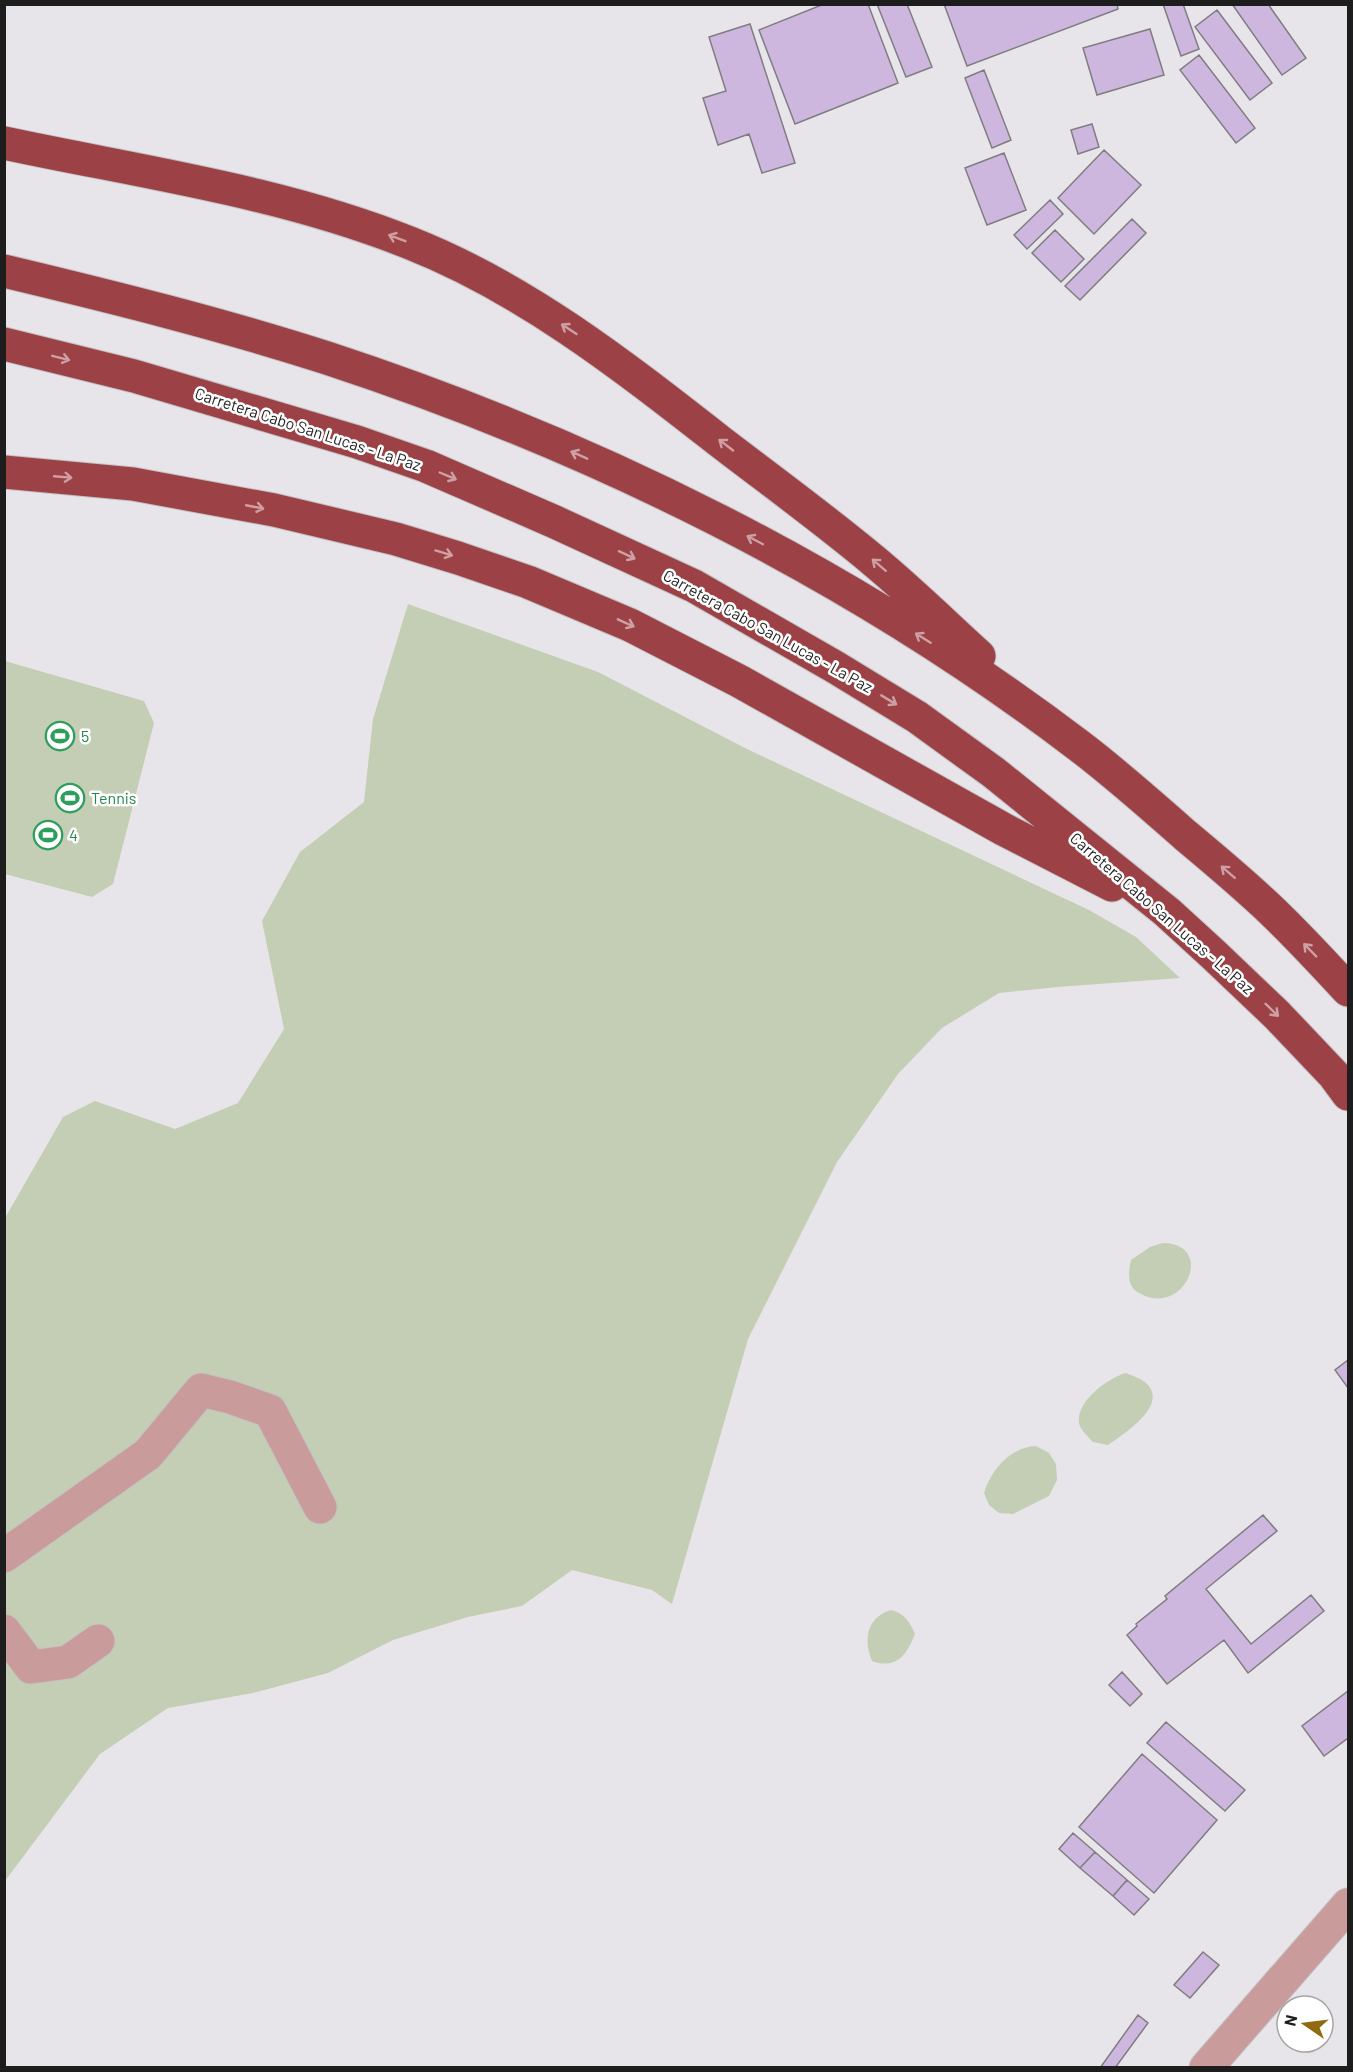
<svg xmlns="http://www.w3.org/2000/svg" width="1353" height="2072" font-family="Barlow,sans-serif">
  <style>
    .green { fill: #c4ceb4 }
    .building { fill: #ceb7df; stroke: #7f7d81; stroke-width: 1.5 }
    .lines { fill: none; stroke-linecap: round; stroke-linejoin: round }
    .minor-casing { stroke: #c3c1c4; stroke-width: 35 }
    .highway-casing { stroke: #c3c1c4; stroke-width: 35 }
    .minor { stroke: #c99c9b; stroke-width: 33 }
    .highway { stroke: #9c4247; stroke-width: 33 }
    .oneway { stroke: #cea0a3 }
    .labels { text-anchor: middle; stroke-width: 5; stroke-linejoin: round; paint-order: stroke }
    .street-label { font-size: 16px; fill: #1d1d1e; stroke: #fff }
    .leisure-label { font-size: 16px; fill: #27864d; stroke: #fff; text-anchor: start }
  </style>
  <rect width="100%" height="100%" fill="#e7e5e9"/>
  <path class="green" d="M 408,604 L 598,672 L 747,749 L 1089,910 L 1136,937 L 1180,978 L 1058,987 L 999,993 L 942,1028 L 898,1074 L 837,1162 L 748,1339 L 672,1604 L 652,1590 L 572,1570 L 522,1606 L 468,1617 L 393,1640 L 328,1673 L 253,1693 L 168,1708 L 100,1754 L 5,1881 L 5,1218 L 63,1117 L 95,1101 L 175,1129 L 238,1103 L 284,1029 L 262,921 L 300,852 L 364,802 L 373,719 Z
    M 5,661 L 144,701 L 154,723 L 113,884 L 92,897 L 5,874 Z
    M 1163,1243 C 1217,1244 1184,1319 1139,1293 C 1127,1287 1128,1273 1131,1260 L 1150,1247 Z
    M 1126,1373 C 1133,1376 1142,1379 1147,1384 C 1169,1406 1122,1435 1108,1445 L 1093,1442 C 1088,1437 1080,1429 1079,1423 C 1076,1401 1108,1378 1126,1373 Z
    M 1036,1446 L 1049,1453 L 1056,1464 L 1057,1480 L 1049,1496 L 1013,1514 L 999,1513 L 989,1505 L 984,1493 C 991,1470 1010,1447 1036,1446 Z
    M 891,1610 C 904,1613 910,1622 915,1634 C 907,1654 897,1670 872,1661 C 863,1640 867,1617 891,1610 Z"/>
  <path class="building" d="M 824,4 L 868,4 L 898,83 L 795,124 L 759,30 Z
    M 877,4 L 907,4 L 932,67 L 906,77 Z
    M 944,4 L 1117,4 L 1118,9 L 967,66 Z
    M 1163,4 L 1183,4 L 1199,49 L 1181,56 Z
    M 1232,4 L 1268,4 L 1306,58 L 1282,75 Z
    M 1217,10 L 1272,83 L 1250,100 L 1195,27 Z
    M 750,24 L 795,163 L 762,173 L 749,134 L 718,145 L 703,98 L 726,91 L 709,37 Z
    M 1150,29 L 1164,75 L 1097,95 L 1083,48 Z
    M 1199,55 L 1255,128 L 1236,143 L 1180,70 Z
    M 984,70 L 1011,140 L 992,148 L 965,78 Z
    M 1092,124 L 1099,147 L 1078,154 L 1071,130 Z
    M 1104,150 L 1141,185 L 1094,234 L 1058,198 Z
    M 1004,153 L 1026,210 L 987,225 L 965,168 Z
    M 1050,200 L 1063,214 L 1027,249 L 1014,235 Z
    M 1132,219 L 1146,233 L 1080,300 L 1065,286 Z
    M 1055,230 L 1084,259 L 1061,282 L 1032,253 Z
    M 1348,1360 L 1348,1388 L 1335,1370 Z
    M 1263,1515 L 1277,1531 L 1206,1589 L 1251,1644 L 1311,1595 L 1324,1611 L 1248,1673 L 1224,1640 L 1167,1684 L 1127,1635 L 1137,1626 L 1136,1624 L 1167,1599 L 1165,1596 Z
    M 1122,1672 L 1142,1694 L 1130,1706 L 1109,1685 Z
    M 1348,1691 L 1348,1738 L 1324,1756 L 1302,1726 Z
    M 1166,1722 L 1245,1790 L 1225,1811 L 1147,1743 Z
    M 1142,1754 L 1217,1820 L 1154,1893 L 1079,1827 Z
    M 1073,1833 L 1095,1852 L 1080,1868 L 1059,1849 Z
    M 1095,1852 L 1127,1880 L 1113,1896 L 1080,1868 Z
    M 1127,1880 L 1149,1899 L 1134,1915 L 1113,1896 Z
    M 1203,1952 L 1219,1965 L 1190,1998 L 1174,1985 Z
    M 1138,2015 L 1148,2023 L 1115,2068 L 1100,2068 Z"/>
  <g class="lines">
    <g class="minor-casing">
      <path id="minor" d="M 4,1556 L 148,1454 L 201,1390 L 230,1397 L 270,1411 L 320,1507
        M 4,1631 L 31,1667 L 68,1662 L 98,1641
        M 1206,2068 L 1348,1905"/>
    </g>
    <g class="highway-casing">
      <path id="highway" d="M 4,143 C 140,172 280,191 410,243 C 524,288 622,365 718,440 C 770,480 824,519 874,561 C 910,591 944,624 979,656
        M 4,271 C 113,297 221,324 327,358 C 595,446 853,574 1078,745 C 1115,773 1150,804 1185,835 C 1215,860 1245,885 1273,912 C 1299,937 1324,964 1348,990
        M 4,344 L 134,376 L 357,442 L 426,466 L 555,522 L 694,586 L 835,667 L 917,717 L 993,772 L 1167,912 L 1214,955 L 1277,1015 L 1334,1075 L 1348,1094
        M 4,472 L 133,484 L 274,510 L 396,539 L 458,558 L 528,582 L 630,625 L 739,681 L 1003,829 L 1112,885"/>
    </g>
    <use href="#minor" class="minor"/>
    <use href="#highway" class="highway"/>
  </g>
  <defs><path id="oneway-shaft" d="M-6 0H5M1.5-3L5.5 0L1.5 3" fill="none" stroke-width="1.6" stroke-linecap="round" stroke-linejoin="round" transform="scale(1.5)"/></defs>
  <g class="oneway">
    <use href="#oneway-shaft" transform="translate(397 238) rotate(-159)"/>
    <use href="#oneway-shaft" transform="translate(569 329) rotate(-147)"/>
    <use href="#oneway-shaft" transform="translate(61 358) rotate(14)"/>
    <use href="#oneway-shaft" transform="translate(726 445) rotate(-142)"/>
    <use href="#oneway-shaft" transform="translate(579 455) rotate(-156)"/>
    <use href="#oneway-shaft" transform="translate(448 476) rotate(23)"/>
    <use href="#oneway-shaft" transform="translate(63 477) rotate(5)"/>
    <use href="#oneway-shaft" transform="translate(255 507) rotate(11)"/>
    <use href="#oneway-shaft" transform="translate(755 540) rotate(-152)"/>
    <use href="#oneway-shaft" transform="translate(444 553) rotate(17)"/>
    <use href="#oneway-shaft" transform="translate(627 555) rotate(25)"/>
    <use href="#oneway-shaft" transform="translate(879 565) rotate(-139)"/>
    <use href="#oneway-shaft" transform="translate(626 623) rotate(24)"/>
    <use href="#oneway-shaft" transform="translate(923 638) rotate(-148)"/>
    <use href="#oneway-shaft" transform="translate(889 700) rotate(31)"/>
    <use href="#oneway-shaft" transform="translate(1228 872) rotate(-139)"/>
    <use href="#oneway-shaft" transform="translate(1310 950) rotate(-134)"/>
    <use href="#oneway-shaft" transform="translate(1272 1010) rotate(44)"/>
  </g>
  <defs>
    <g id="stadium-ring" transform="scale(1.5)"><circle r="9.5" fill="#fff" stroke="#2e9e5b" stroke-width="1.5"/><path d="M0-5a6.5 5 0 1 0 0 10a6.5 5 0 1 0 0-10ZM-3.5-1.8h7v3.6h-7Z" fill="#2e9e5b"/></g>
  </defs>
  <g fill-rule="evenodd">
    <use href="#stadium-ring" x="60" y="736"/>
    <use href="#stadium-ring" x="70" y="798"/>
    <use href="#stadium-ring" x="48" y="835"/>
  </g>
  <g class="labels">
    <g class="street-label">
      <text transform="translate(308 429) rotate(18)" y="6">Carretera Cabo San Lucas - La Paz</text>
      <text transform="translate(768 631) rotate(29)" y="6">Carretera Cabo San Lucas - La Paz</text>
      <text transform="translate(1162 913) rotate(41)" y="6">Carretera Cabo San Lucas - La Paz</text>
    </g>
    <g class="leisure-label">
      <text x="81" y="742">5</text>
      <text x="91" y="804">Tennis</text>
      <text x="69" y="841">4</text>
    </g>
  </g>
  <rect width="1353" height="2072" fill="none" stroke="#1d1d1e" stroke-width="12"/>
  <g transform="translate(1305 2024) rotate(284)"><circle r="28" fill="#ffffff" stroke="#a5a5a5" stroke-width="1.5"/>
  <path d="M0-4.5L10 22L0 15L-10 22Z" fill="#8f6a0f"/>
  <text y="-9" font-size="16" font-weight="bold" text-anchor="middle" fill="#1d1d1e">N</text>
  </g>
</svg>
